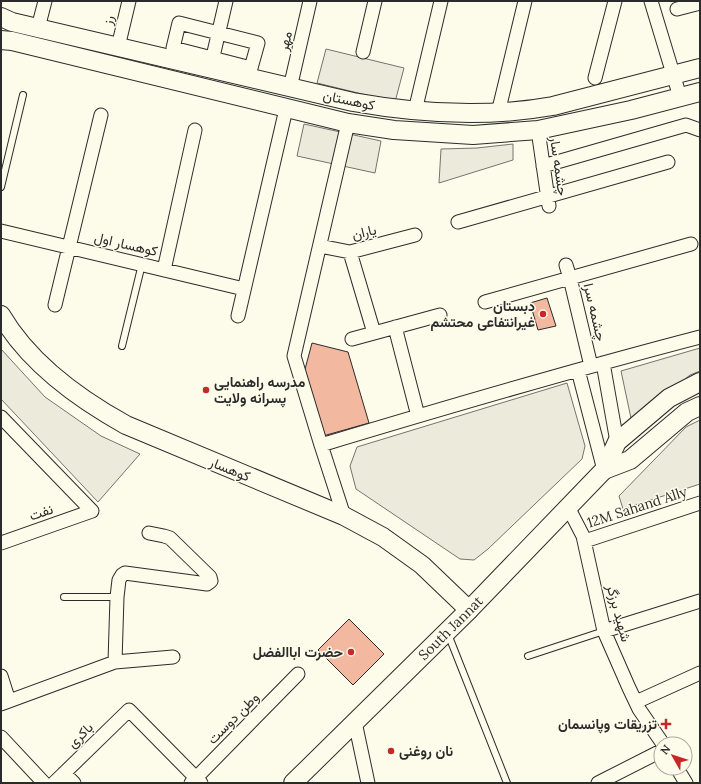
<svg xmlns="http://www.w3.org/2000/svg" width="701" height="784" font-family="Lora,Vazirmatn,serif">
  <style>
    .green { fill: #ecebdb; stroke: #74746e }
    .building { fill: #f2b8a0; stroke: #2b2b2b }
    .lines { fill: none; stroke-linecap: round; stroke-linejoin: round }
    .lane-casing { stroke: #2b2b2b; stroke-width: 8 }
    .street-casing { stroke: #2b2b2b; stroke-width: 15 }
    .secondary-casing { stroke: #2b2b2b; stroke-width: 20 }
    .lane { stroke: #fdfbea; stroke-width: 6 }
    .street { stroke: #fdfbea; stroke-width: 13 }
    .secondary { stroke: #fdfbea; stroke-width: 18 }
    .poi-dot { fill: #c62828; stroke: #fdfbea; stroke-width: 1.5 }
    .labels { text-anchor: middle; stroke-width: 3; stroke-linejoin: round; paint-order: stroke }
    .street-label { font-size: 14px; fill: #2b2b2b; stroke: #fdfbea }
    .poi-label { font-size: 14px; font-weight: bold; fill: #2b2b2b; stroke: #fdfbea; text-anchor: end }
  </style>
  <rect width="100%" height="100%" fill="#fdfbea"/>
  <path class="green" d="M 326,49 L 404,68 L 395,102 L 317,83 Z
    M 304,124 L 381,141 L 375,173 L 297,156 Z
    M 513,144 L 513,160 L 439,183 L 441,149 L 477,148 Z
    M 700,348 L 700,371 L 690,375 L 632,423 L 621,371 Z
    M 1,349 L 45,397 L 101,436 L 140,454 L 98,502 L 1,399 Z
    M 567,383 L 585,446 L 582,459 L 488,549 L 474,560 L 460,559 L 356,489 L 350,466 L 357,447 Z
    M 700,420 L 700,484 L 623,509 L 619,496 L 686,427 Z"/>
  <path class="building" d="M 547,298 L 556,326 L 538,330 L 530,303 Z
    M 312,343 L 348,352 L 369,423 L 323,436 L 304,373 Z
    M 349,619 L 384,654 L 353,685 L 318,650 Z"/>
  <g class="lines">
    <g class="lane-casing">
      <path id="lane" d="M 1,187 L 23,95
        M 122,346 L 142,264
        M 64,597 L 117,597
        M 448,634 L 507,783
        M 528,656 L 604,631"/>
    </g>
    <g class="street-casing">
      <path id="street" d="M 651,1 L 680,97
        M 677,9 L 700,3
        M 179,23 L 258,43 L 251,68 L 173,48 Z
        M 38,28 L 45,1
        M 118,47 L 129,1
        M 363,52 L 375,1
        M 211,65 L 226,1
        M 595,78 L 615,1
        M 290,88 L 310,1
        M 415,111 L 441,1
        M 498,113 L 525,1
        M 538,130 L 549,206
        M 543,166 L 686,125 L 700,130
        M 458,222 L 668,162
        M 1,231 L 244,289
        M 320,246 L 350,252 L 415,235
        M 350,252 L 374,333
        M 566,265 L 570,278 L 591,366
        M 164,270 L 195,130
        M 485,302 L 691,244
        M 55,305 L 101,115
        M 238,316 L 286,109
        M 395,327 L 418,416
        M 352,339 L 440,315
        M 603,363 L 617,442
        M 578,370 L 604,470
        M 1,417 L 92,511 L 1,543
        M 321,445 L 294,356 L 348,123
        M 568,507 L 583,536 L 604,631 L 629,688 L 639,709 L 663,744
        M 344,516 L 321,445 C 447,407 573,370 700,337
        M 585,541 L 700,503
        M 604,631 L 700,601
        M 115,662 L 117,597 L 119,580 L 122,575 L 125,573 L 207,584 L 211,581 L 210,577 L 170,538 L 164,536 L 149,533
        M 1,676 L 9,701
        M 636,702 L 700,673
        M 1,704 L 115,662 L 173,657
        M 355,722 L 368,783
        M 1,737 L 44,783
        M 677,768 L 686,783
        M 64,773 L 74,783
        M 54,783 L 129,710 L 201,783
        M 191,783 L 298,674
        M 598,783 L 661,751"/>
    </g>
    <g class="secondary-casing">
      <g id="secondary">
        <path d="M 1,17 L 12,22 L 353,102 C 420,114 486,118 553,106 L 700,68"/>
        <path d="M 1,40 L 12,41 L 348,123 L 394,130 L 473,135 L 538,130 L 631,110 L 700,92"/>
        <path d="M 1,315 C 29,363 79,399 126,425 L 344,516 L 383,537 L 422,565 L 469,610"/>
        <path d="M 604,470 L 630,460 L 687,412 L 700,406"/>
        <path id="s1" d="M 293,783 L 469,610 L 604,470 L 617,442 L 669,398 L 700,382"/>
      </g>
    </g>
    <use href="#lane" class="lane"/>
    <use href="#street" class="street"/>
    <use href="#secondary" class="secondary"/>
  </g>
  <g class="poi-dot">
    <circle cx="543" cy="314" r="4"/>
    <circle cx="206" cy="390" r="4"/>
    <circle cx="351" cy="652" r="4"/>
    <path d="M664 718h4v4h4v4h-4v4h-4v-4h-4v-4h4z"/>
    <circle cx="391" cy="751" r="4"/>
  </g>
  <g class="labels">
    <g class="street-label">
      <text transform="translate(108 20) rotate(-77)" y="5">رز</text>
      <text transform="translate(285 41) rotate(-77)" y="5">مهر</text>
      <text transform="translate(349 100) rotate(12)" y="5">کوهستان</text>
      <text transform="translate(559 166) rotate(82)" y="5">چشمه سار</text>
      <text transform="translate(364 232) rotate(-14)" y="5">یاران</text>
      <text transform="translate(126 244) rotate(13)" y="5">کوهسار اول</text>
      <text transform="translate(595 312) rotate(77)" y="5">چشمه‌ سرا</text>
      <text transform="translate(230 469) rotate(22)" y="5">کوهسار</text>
      <text transform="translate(637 507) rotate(-18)" y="5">12M Sahand Ally</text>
      <text transform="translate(41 512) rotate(-19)" y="5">نفت</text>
      <text transform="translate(619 613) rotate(75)" y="5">شهید برزگر</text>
      <text dy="5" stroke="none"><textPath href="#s1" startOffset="221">South Jannat</textPath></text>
      <text transform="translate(233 718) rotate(-45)" y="5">وطن دوست</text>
      <text transform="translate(80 735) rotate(-44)" y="5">باکری</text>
    </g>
    <g class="poi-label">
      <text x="535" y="311">دبستان<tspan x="535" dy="16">غیرانتفاعی محتشم</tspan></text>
      <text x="214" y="387" text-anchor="start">مدرسه راهنمایی<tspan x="214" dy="16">پسرانه ولایت</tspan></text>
      <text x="343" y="657">حضرت اباالفضل</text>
      <text x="657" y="729">تزریقات وپانسمان</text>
      <text x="399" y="756" text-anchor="start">نان روغنی</text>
    </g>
  </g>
  <rect width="701" height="784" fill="none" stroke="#2b2b2b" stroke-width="4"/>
  <g transform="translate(673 756) rotate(309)"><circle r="19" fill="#fdfbea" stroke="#a9a89e"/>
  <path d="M0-3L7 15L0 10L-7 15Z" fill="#c62828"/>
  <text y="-6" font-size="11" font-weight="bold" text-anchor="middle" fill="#2b2b2b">N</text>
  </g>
</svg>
